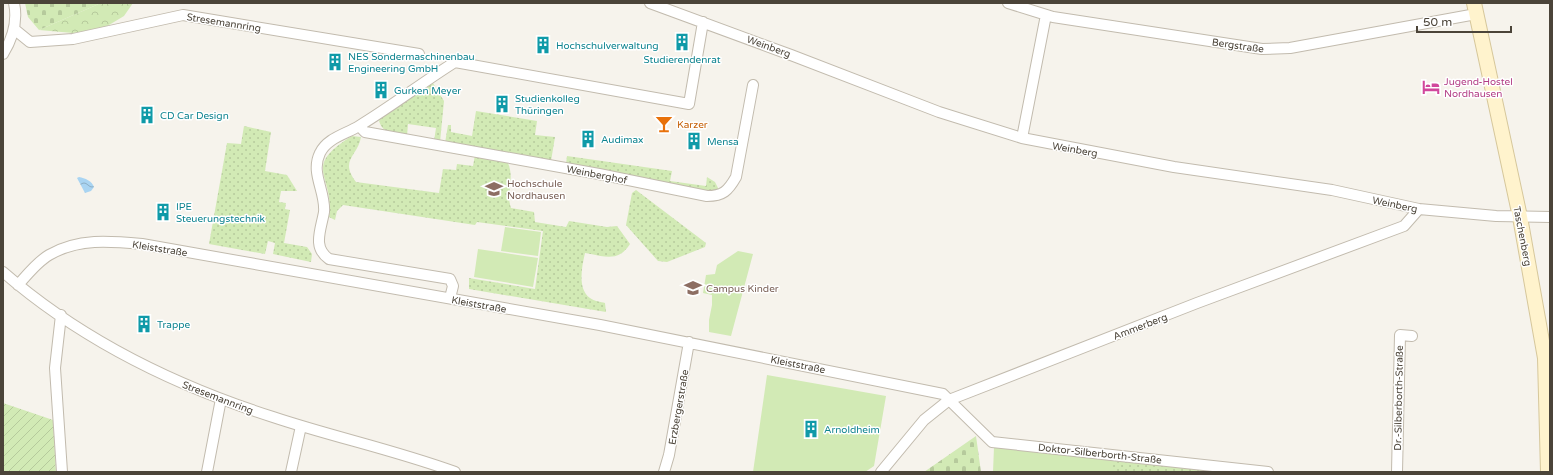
<svg xmlns="http://www.w3.org/2000/svg" width="1553" height="475" font-family="'Varela Round',sans-serif">
  <style>
    .grass { fill: url(#grass-dots) }
    .forest { fill: url(#forest-crowns) }
    .cemetery { fill: url(#cemetery-stones) }
    .park { fill: #d2eab5 }
    .garden { fill: url(#garden-furrows) }
    .water { fill: url(#water-waves) }
    .lines { fill: none; stroke-linecap: round; stroke-linejoin: round }
    .minor-casing { stroke: #c2bbae; stroke-width: 12 }
    .secondary-casing { stroke: #d6c79b; stroke-width: 16 }
    .minor { stroke: #fff; stroke-width: 10 }
    .secondary { stroke: #fff3cd; stroke-width: 14 }
    .labels { text-anchor: middle; stroke-width: 3; stroke-linejoin: round; paint-order: stroke }
    .street-label { font-size: 10px; fill: #4b4439; stroke: #fff }
    .culture-label { font-size: 10px; fill: #0d838f; stroke: #fff; text-anchor: start }
    .hotel-label { font-size: 10px; fill: #b23c85; stroke: #fff; text-anchor: start }
    .food-label { font-size: 10px; fill: #c56008; stroke: #fff; text-anchor: start }
    .education-label { font-size: 10px; fill: #785e54; stroke: #fff; text-anchor: start }
  </style>
  <defs>
    <pattern id="grass-dots" width="8" height="8" patternUnits="userSpaceOnUse"><rect width="8" height="8" fill="#d2eab5"/><path d="M2 2h.1M6 6h.1" fill="none" stroke="#b6ca9c" stroke-width="1.8" stroke-linecap="round"/></pattern>
    <pattern id="forest-crowns" width="20" height="18" patternUnits="userSpaceOnUse"><rect width="20" height="18" fill="#d2eab5"/><path d="M2 6a3 3 0 1 1 6 0M12 15a3 3 0 1 1 6 0" fill="none" stroke="#b6ca9c"/></pattern>
    <pattern id="cemetery-stones" width="16" height="16" patternUnits="userSpaceOnUse"><rect width="16" height="16" fill="#d2eab5"/><path d="M2 7V4a2 2 0 0 1 4 0v3zM10 15v-3a2 2 0 0 1 4 0v3z" fill="#b6ca9c"/></pattern>
    <pattern id="garden-furrows" width="10" height="10" patternUnits="userSpaceOnUse"><rect width="10" height="10" fill="#d2eab5"/><path d="M-1 1l2-2M0 10L10 0M9 11l2-2" fill="none" stroke="#b6ca9c"/></pattern>
    <pattern id="water-waves" width="16" height="10" patternUnits="userSpaceOnUse"><rect width="16" height="10" fill="#a9d4f2"/><path d="M0 5q4-4 8 0t8 0" fill="none" stroke="#8caec5"/></pattern>
  </defs>
  <rect width="100%" height="100%" fill="#f6f3ec"/>
  <path class="grass" d="M 433,83 L 444,101 L 440,142 L 434,141 L 436,128 L 408,124 L 407,136 C 394,134 383,134 379,121 L 384,114 Z
    M 476,111 L 537,121 L 535,135 L 555,137 L 551,161 L 445,143 L 448,125 L 451,125 L 451,132 L 472,136 Z
    M 244,126 L 271,132 L 265,171 L 287,175 L 297,191 L 281,191 L 279,202 L 286,203 L 285,209 L 290,210 L 284,243 L 307,247 L 312,254 L 311,262 L 273,254 L 275,243 L 268,241 L 265,254 L 209,244 L 227,143 L 241,144 Z
    M 352,136 L 361,137 C 358,156 339,160 356,182 L 439,193 L 443,169 L 456,170 L 457,164 L 473,166 L 475,155 L 507,161 C 516,179 505,190 511,208 L 534,212 L 535,222 L 566,227 L 569,221 L 607,227 L 617,226 L 630,244 C 618,263 604,256 585,253 C 582,266 577,289 590,298 C 594,301 601,302 605,303 L 606,312 L 469,289 L 469,278 L 535,289 L 543,231 L 477,222 L 475,225 L 343,205 L 337,211 L 335,220 L 329,217 C 335,174 300,168 352,136 Z
    M 567,156 L 672,171 L 670,181 L 706,186 L 707,177 L 715,182 L 719,190 L 714,193 L 566,164 Z
    M 636,190 L 706,243 L 705,247 L 667,262 L 658,261 L 626,225 L 632,193 Z
    M 1113,458 L 1229,472 L 1113,472 Z"/>
  <path class="forest" d="M 101,3 L 133,3 L 124,16 L 104,28 L 73,33 L 39,30 Z"/>
  <path class="cemetery" d="M 25,3 L 101,3 L 39,30 L 28,17 Z
    M 976,436 L 981,472 L 924,472 Z"/>
  <path class="park" d="M 505,227 L 541,232 L 538,256 L 501,251 Z
    M 478,249 L 538,258 L 533,287 L 474,277 Z
    M 738,251 L 753,254 L 731,336 L 709,332 L 709,320 L 712,305 L 712,295 L 703,293 L 706,275 L 715,274 L 717,265 Z
    M 767,375 L 886,396 L 874,466 L 865,472 L 753,472 Z
    M 994,447 L 1113,458 L 1113,472 L 993,472 Z"/>
  <path class="garden" d="M 3,403 L 53,420 L 56,472 L 3,472 Z"/>
  <path class="water" d="M 79,177 C 85,178 92,181 94,187 L 91,191 L 85,193 L 77,178 Z"/>
  <g class="lines">
    <g class="minor-casing">
      <path id="minor" d="M 650,3 L 791,55 L 939,112 L 1022,138 L 1174,167 L 1332,190 L 1419,209 L 1496,216 L 1550,217
        M 1008,3 L 1053,17 L 1262,49 L 1290,48 L 1476,14
        M 14,29 L 30,42 L 73,39 L 183,15 L 419,54
        M 3,54 C 13,38 18,22 14,3
        M 359,126 L 365,132 L 599,174 L 707,196 C 723,196 728,191 736,177 L 753,85
        M 1022,138 L 1046,15
        M 3,272 C 80,339 176,386 273,417 C 333,437 395,450 455,472
        M 18,285 C 27,275 37,262 49,255 C 78,238 110,241 142,244 L 600,325 L 943,394 L 992,442 L 1268,472
        M 450,298 L 453,286 L 450,279 L 329,259 C 312,247 321,230 324,212 C 326,192 310,173 320,153 C 327,138 346,134 359,126 C 392,106 423,82 455,62 L 689,104 L 703,22
        M 61,315 L 55,368 L 62,472
        M 207,472 L 221,399
        M 291,472 L 301,426
        M 664,472 L 669,455 L 689,342
        M 881,472 L 924,420 L 949,400 L 1197,303 L 1404,226 L 1419,209
        M 1397,472 L 1400,335 L 1412,336"/>
    </g>
    <g class="secondary-casing">
      <path id="secondary" d="M 1474,3 L 1520,217 L 1545,358 L 1548,472"/>
    </g>
    <use href="#minor" class="minor"/>
    <use href="#secondary" class="secondary"/>
  </g>
  <defs>
    <g id="building-bare" transform="scale(1.38)"><path d="M-4-6H4V6H1V3H-1V6H-4ZM-2.5-4.3h1.7v1.8h-1.7ZM.8-4.3h1.7v1.8H.8ZM-2.5-1h1.7V.8h-1.7ZM.8-1h1.7V.8H.8Z" fill="#0f9aa8" stroke="#fff" stroke-width="2.5" paint-order="stroke"/></g>
    <g id="hotel-bare" transform="scale(1.38)"><path d="M-6-4.5h1.5V1H6V5H4.5V3h-9V5H-6ZM-4 0a1.8 1.8 0 1 1 3.6 0ZM.5 0V-2.5h3Q6-2.5 6 0Z" fill="#d1479c" stroke="#fff" stroke-width="2.5" paint-order="stroke"/></g>
    <g id="bar-bare" transform="scale(1.38)"><path d="M-6-5H6L.8 .8V4.5H3.5V6h-7V4.5H-.8V.8Z" fill="#e8710a" stroke="#fff" stroke-width="2.5" paint-order="stroke"/></g>
    <g id="university-bare" transform="scale(1.38)"><path d="M0-5L7-2L0 1L-7-2ZM-4 1L0 2.5L4 1V4Q0 6-4 4Z" fill="#8d6e63" stroke="#fff" stroke-width="2.5" paint-order="stroke"/></g>
    <g id="school-bare" transform="scale(1.38)"><path d="M0-5L7-2L0 1L-7-2ZM-4 1L0 2.5L4 1V4Q0 6-4 4Z" fill="#8d6e63" stroke="#fff" stroke-width="2.5" paint-order="stroke"/></g>
  </defs>
  <g fill-rule="evenodd">
    <use href="#building-bare" x="682" y="42"/>
    <use href="#building-bare" x="543" y="45"/>
    <use href="#building-bare" x="335" y="62"/>
    <use href="#hotel-bare" x="1431" y="87"/>
    <use href="#building-bare" x="381" y="90"/>
    <use href="#building-bare" x="502" y="104"/>
    <use href="#building-bare" x="147" y="115"/>
    <use href="#bar-bare" x="664" y="124"/>
    <use href="#building-bare" x="588" y="139"/>
    <use href="#building-bare" x="694" y="141"/>
    <use href="#university-bare" x="494" y="189"/>
    <use href="#building-bare" x="163" y="212"/>
    <use href="#school-bare" x="693" y="288"/>
    <use href="#building-bare" x="144" y="324"/>
    <use href="#building-bare" x="811" y="429"/>
  </g>
  <g class="labels">
    <g class="street-label">
      <text transform="translate(224 22) rotate(9)" y="4">Stresemannring</text>
      <text transform="translate(1238 45) rotate(8)" y="4">Bergstraße</text>
      <text transform="translate(769 46) rotate(20)" y="4">Weinberg</text>
      <text transform="translate(1075 149) rotate(10)" y="4">Weinberg</text>
      <text transform="translate(597 174) rotate(11)" y="4">Weinberghof</text>
      <text transform="translate(1395 204) rotate(12)" y="4">Weinberg</text>
      <text transform="translate(1523 236) rotate(79)" y="4">Taschenberg</text>
      <text transform="translate(160 248) rotate(9)" y="4">Kleiststraße</text>
      <text transform="translate(479 304) rotate(10)" y="4">Kleiststraße</text>
      <text transform="translate(1140 326) rotate(-21)" y="4">Ammerberg</text>
      <text transform="translate(798 364) rotate(11)" y="4">Kleiststraße</text>
      <text transform="translate(218 397) rotate(21)" y="4">Stresemannring</text>
      <text transform="translate(1398 398) rotate(-89)" y="4">Dr.-Silberborth-Straße</text>
      <text transform="translate(678 407) rotate(-80)" y="4">Erzbergerstraße</text>
      <text transform="translate(1100 453) rotate(6)" y="4">Doktor-Silberborth-Straße</text>
    </g>
    <g class="culture-label">
      <text x="556" y="49">Hochschulverwaltung</text>
      <text x="348" y="60">NES Sondermaschinenbau<tspan x="348" dy="12">Engineering GmbH</tspan></text>
      <text x="682" y="63" text-anchor="middle">Studierendenrat</text>
      <text x="394" y="94">Gurken Meyer</text>
      <text x="515" y="102">Studienkolleg<tspan x="515" dy="12">Thüringen</tspan></text>
      <text x="160" y="119">CD Car Design</text>
      <text x="601" y="143">Audimax</text>
      <text x="707" y="145">Mensa</text>
      <text x="176" y="210">IPE<tspan x="176" dy="12">Steuerungstechnik</tspan></text>
      <text x="157" y="328">Trappe</text>
      <text x="824" y="433">Arnoldheim</text>
    </g>
    <g class="hotel-label">
      <text x="1444" y="85">Jugend-Hostel<tspan x="1444" dy="12">Nordhausen</tspan></text>
    </g>
    <g class="food-label">
      <text x="677" y="128">Karzer</text>
    </g>
    <g class="education-label">
      <text x="507" y="187">Hochschule<tspan x="507" dy="12">Nordhausen</tspan></text>
      <text x="706" y="292">Campus Kinder</text>
    </g>
  </g>
  <rect width="1553" height="475" fill="none" stroke="#4b4439" stroke-width="8"/>
  <path d="M1417 26v6h94v-6" fill="none" stroke="#4b4439" stroke-width="2"/>
  <text x="1423" y="26" font-size="12" fill="#4b4439" stroke="#ffffff" stroke-width="3" paint-order="stroke">50 m</text>
</svg>
